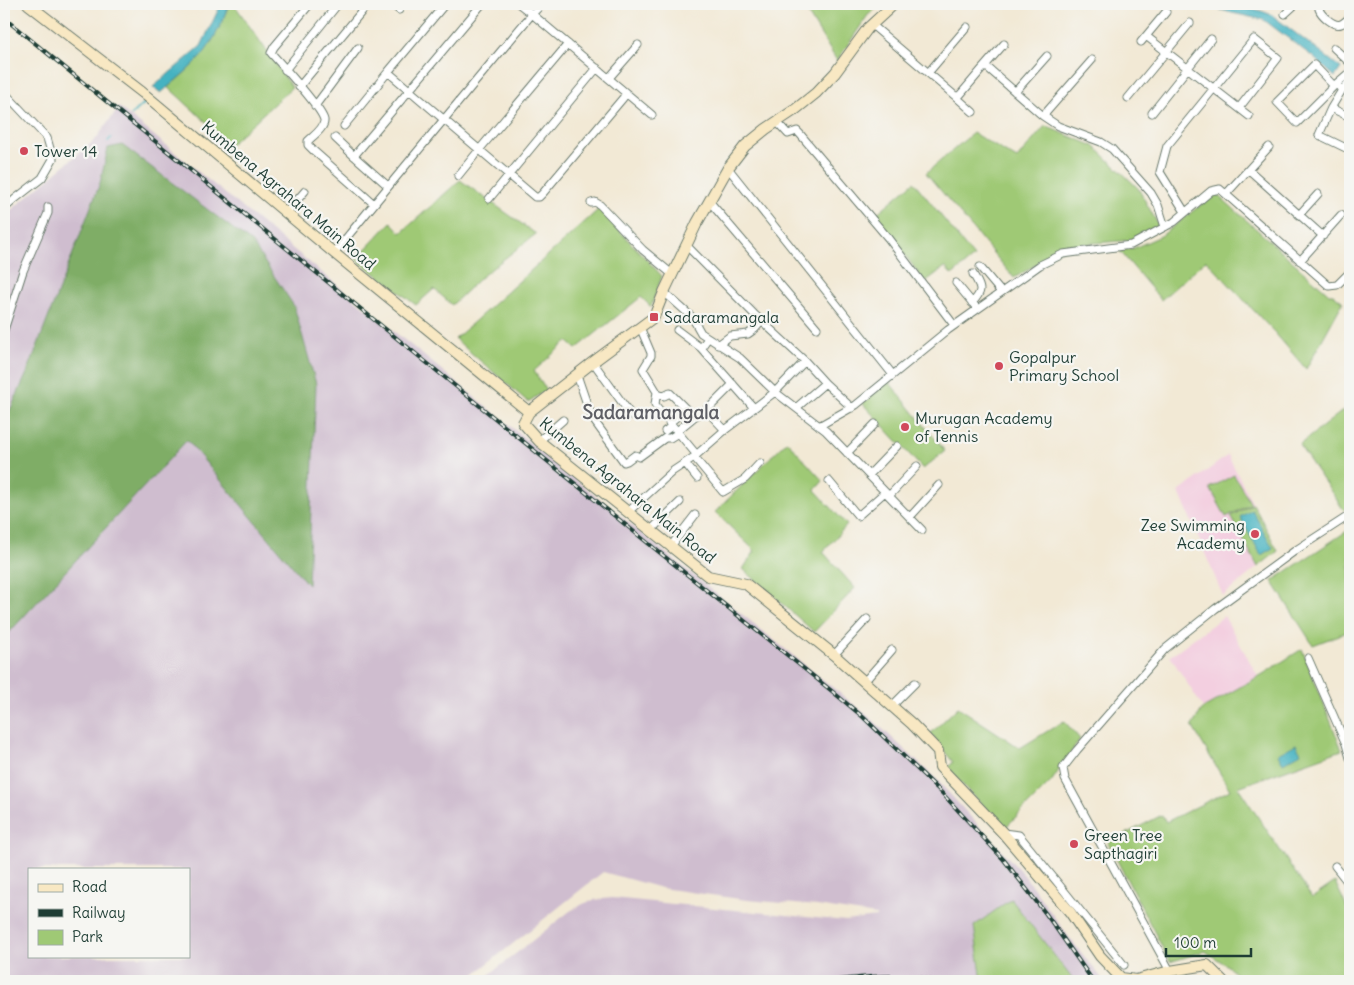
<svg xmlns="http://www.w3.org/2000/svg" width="1354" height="985" font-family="Delius,sans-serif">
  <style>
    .built { fill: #f3cfe0 }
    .industrial { fill: #cfbdcf; fill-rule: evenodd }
    .green { fill: #9fc975; stroke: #5f8354 }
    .forest { fill: #7fad66; stroke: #4f754d }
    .water { fill: #45b2c1; stroke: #32787a }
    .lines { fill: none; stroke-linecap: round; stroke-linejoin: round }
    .stream { stroke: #45b2c1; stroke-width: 2 }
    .street-casing { stroke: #69796c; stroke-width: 9 }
    .secondary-casing { stroke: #69796c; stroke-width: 12 }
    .street { stroke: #fff; stroke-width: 7 }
    .secondary { stroke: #f8e8c3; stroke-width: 10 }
    .rail-casing { stroke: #1f3d34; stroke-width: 4 }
    .rail { stroke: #f6f6f2; stroke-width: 2; stroke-dasharray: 5.5; stroke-linecap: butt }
    .poi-dot { fill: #d1495b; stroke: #f6f6f2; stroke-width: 2 }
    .labels { text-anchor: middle; stroke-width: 4.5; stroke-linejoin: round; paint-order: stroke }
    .poi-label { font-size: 16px; fill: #1f3d34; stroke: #f6f6f2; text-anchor: start }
    .street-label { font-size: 16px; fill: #1f3d34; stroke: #f6f6f2 }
    .quarter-label { font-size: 19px; font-weight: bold; fill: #5e5f65; stroke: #f6f6f2 }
  </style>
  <rect width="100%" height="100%" fill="#f6f6f2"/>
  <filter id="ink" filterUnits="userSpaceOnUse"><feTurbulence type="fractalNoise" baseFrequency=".02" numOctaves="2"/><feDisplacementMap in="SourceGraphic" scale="10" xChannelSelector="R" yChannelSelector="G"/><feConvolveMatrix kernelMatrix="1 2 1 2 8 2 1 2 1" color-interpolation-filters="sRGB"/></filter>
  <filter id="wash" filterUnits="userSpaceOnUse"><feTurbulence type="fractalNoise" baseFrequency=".0096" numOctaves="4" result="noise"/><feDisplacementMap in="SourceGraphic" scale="20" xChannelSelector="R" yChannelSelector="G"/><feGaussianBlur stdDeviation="1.12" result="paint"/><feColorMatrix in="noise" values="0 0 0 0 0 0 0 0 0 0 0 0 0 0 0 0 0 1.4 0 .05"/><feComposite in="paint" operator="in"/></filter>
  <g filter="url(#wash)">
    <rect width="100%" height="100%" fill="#f2e9d5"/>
    <path class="built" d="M 1228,455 L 1253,504 L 1231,517 L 1258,567 L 1223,596 L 1179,492 Z
      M 1224,616 L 1258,676 L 1263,674 L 1308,763 L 1230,790 L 1192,726 L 1203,708 L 1170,656 Z"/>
    <path class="industrial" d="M 119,107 L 635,528 L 873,720 L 936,779 L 1024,875 L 1068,936 L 1104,981 L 481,981 L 570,911 L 583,904 L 593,900 L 612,898 L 846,921 L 876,917 L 876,915 L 817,906 L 747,900 L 661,888 L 603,872 L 466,981 L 4,981 L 4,216 L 96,139 ZM 29,869 L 189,869 L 189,956 L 29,956 Z"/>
    <path class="green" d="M 229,4 L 234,4 L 292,87 L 224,150 L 214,140 L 218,133 L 168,87 C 177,80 186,72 194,64 C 211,47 221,26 229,4 Z
      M 802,4 L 882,4 L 868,15 L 837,61 Z
      M 1045,126 L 1094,146 L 1138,188 L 1159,226 L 1134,240 L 1069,245 L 1014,278 L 926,173 L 973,133 L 1017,159 Z
      M 460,180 L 536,234 L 481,277 L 452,305 L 434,289 L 416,305 L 356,259 L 391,222 L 401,233 Z
      M 914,182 L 974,257 L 952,275 L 945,267 L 925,282 L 875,215 Z
      M 1216,193 L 1329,294 L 1333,294 L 1343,302 L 1306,369 L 1275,333 L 1206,260 L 1161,300 L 1119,250 L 1134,248 L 1161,236 Z
      M 599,209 L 662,276 L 651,307 L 641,297 L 576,349 L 567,341 L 534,371 L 546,390 L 528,402 L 455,339 Z
      M 889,382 L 945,451 L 923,469 L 862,403 Z
      M 1350,405 L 1350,510 L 1348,512 L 1343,509 L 1299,445 Z
      M 787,441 L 823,481 L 815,490 L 847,525 L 823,552 L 855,588 L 814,632 L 743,569 L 755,551 L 715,512 Z
      M 1234,475 L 1251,504 L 1226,517 L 1210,488 Z
      M 1253,504 L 1278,551 L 1258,567 L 1231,516 Z
      M 1350,529 L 1350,631 L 1313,645 L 1272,581 Z
      M 1302,649 L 1342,750 L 1238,787 L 1312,898 L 1335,882 L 1347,908 L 1350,907 L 1350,974 L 1300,981 L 1242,981 L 1229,967 L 1205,951 L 1170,962 L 1108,843 L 1162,815 L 1166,822 L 1230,790 L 1192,726 L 1203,708 L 1263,674 Z
      M 958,707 L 1020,748 L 1064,721 L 1080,739 L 1051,782 L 1005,828 L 947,769 L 953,762 L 930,734 Z
      M 1011,899 L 1074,981 L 982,981 L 974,926 Z
      M 1195,976 L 1211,981 L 1168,981 Z"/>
    <path class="forest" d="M 122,145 L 252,243 L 294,306 L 316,384 L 308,585 L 187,440 L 4,638 L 4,423 L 27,373 L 100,183 L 108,148 Z"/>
    <path class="water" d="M 221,4 L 229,4 C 221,26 211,48 194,64 C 184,74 172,83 161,93 L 153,87 L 201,46 Z
      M 1200,4 C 1224,4 1249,5 1272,15 L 1341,68 L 1335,77 L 1313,57 L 1264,20 L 1232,13 Z
      M 1252,510 L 1273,548 L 1261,555 L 1240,517 Z
      M 1296,744 L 1301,753 L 1283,763 L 1278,754 Z"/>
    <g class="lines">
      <path class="stream" d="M 131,115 L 146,102
        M 108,141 L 111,138"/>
    </g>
  </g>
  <g filter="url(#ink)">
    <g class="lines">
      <g class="street-casing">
        <path id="street" d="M 310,4 L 274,47 L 271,53 C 281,64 322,109 324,120 C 325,128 313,136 308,141 L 308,145 L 314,151 L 374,204
          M 392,4 L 399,10
          M 519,4 L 532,14 L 542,4
          M 1322,4 L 1319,9 C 1321,15 1334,27 1341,24 C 1344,23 1348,19 1350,17
          M 1285,14 L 1296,4
          M 872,25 L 954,95 L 957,96 L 960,95 L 983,68 L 988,68 L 1043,116 L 1058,126 L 1101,142 L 1112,149 L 1151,193 L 1158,205 L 1165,227
          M 1146,36 L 1249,116
          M 1141,42 L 1166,12
          M 1334,48 L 1350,63
          M 983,68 L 1004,44
          M 285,70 L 338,4
          M 928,73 L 967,27
          M 609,78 L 638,45
          M 1334,86 L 1314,65 L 1277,102 L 1297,123 L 1336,84 L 1350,72
          M 299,87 L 368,4
          M 1340,88 L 1342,90 L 1350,81
          M 4,92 L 47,138 L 53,159 L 42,178 L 15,199 L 4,209
          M 1015,92 L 1047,56
          M 626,93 L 652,115
          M 955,96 L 973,112
          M 1128,98 L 1190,23
          M 315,106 L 358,48
          M 1331,108 L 1342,90
          M 1152,113 L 1211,39
          M 1043,116 L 1092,60
          M 1350,117 L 1331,108 L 1319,135 L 1350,150
          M 777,122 L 788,134 L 797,131 L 800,134 L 888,238 L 954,325
          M 344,126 L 388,72
          M 335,138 L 354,156
          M 728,168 L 893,375
          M 1249,170 L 1323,236
          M 458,176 L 479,150 L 568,44
          M 388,186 L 354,156 L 482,4
          M 1226,194 L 1269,147
          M 489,199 L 597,68
          M 709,201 L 817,328
          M 591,203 L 595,202 L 600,205 L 643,250 L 672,274
          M 1185,212 L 1160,172 L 1167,146 L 1254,39 L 1278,58 L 1239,108
          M 286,213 L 305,191
          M 1299,215 L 1318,194
          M 686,245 L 754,314 L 805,361 L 825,383 L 852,408
          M 334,253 C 399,173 465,94 532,14 L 626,93 L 623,98 L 543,193 L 539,197 L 535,197 L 388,72 L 445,4
          M 1300,261 L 1341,215
          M 980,267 L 1001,292
          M 956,283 L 975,306
          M 664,292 L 692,317 L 701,333 L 740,358 L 775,392 L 826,431 L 922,530
          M 972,303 C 984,290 981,288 973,274
          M 640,327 L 651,353 L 651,356 L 643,369 L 657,392 L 655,404 L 657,407 L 696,454
          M 4,330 L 23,271 L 48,213 L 48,207
          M 677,330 L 701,348
          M 708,338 L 701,348 L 754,408
          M 718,345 L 730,336 L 748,334 L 755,329 L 762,321
          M 593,362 L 631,415
          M 577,375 L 588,407 L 595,422 L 624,462 L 627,461 L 635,455 L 639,457 L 665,438 L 670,438 L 678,433
          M 657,394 L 664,396 L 670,393 L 694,417
          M 796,408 L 825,383
          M 706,410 L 725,430
          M 669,423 L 678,416
          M 819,426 L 856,405 L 948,330 L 1040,265 L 1063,254 L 1131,245 L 1174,222 L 1211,191 L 1220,189 L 1329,286 L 1337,285 L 1350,272
          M 665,431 L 672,426
          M 677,431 L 694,417 L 709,408 L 733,384
          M 539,441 L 563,420
          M 847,453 L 875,424
          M 694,457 L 723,492 L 745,479 L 760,463
          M 685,463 L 697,478
          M 869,475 L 897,446
          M 829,481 L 858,516 L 885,492
          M 889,496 L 917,466
          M 628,512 L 673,471 L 694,457 L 725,430 L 775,392 L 805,361
          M 910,517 L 939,485
          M 651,530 L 680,502
          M 671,546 L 695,515
          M 834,655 L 867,619
          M 1308,658 L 1346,744
          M 864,682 L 892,650
          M 892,706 L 915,683
          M 1350,742 L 1346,744 L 1350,758
          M 1003,833 L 1019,835 L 1124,965
          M 1335,866 L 1350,885
          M 1170,971 L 1065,779 L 1063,768 L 1077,750 L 1165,649 L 1215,609 L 1296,550 L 1350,515"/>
      </g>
      <g class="secondary-casing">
        <path id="secondary" d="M 28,4 L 143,93 L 334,253 L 529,412
          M 894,4 L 868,28 L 835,73 L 816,93 L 796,109 L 766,129 L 745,146 L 728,168 L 697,223 L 664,292 L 654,317 L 593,362 L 529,412 L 523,423 L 539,441 L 708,576 L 746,584 L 834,655 L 912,724 L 938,751 L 940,767 L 1003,833 L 1070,912 L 1100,956 L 1121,978 L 1136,980 L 1170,971 L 1207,965 L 1223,981"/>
      </g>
      <use href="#street" class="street"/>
      <use href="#secondary" class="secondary"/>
      <g class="rail-casing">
        <path id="rail" d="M 4,18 L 654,548 L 833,692 L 863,717 L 940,791 L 1004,860 L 1046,914 L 1093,981
          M 830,981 C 857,978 886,974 914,977 C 922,977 929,980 937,981"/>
      </g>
      <use href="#rail" class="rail"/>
    </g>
  </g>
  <g class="poi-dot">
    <circle cx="24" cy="151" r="5"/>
    <rect x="649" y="312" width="10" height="10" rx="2.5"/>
    <circle cx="999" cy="366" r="5"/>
    <circle cx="905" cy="427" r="5"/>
    <circle cx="1255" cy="534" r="5"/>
    <circle cx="1074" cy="844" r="5"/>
  </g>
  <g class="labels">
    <g class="poi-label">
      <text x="34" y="157">Tower 14</text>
      <text x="664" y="323">Sadaramangala</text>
      <text x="1009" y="363">Gopalpur<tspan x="1009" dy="18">Primary School</tspan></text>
      <text x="915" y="424">Murugan Academy<tspan x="915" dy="18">of Tennis</tspan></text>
      <text x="1245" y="531" text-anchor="end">Zee Swimming<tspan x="1245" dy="18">Academy</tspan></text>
      <text x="1084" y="841">Green Tree<tspan x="1084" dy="18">Sapthagiri</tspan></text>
    </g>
    <g class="street-label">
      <text transform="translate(289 195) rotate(40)" y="6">Kumbena Agrahara Main Road</text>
      <text transform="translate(628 490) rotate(39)" y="6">Kumbena Agrahara Main Road</text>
    </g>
    <g class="quarter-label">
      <text x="651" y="419">Sadaramangala</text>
    </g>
  </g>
  <rect width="1354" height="985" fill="none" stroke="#f6f6f2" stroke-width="20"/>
  <rect x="28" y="868" width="162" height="90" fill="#f6f6f2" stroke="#a0aca6"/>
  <rect x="38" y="884" width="25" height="8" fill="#f8e8c3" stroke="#a0aca6"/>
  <text x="72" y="892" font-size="15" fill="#1f3d34">Road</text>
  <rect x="38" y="909" width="25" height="8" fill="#1f3d34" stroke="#a0aca6"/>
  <text x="72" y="918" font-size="15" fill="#1f3d34">Railway</text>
  <rect x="38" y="930" width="25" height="15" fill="#9fc975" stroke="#a0aca6"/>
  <text x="72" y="942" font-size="15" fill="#1f3d34">Park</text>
  <path d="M1166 948v8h85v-8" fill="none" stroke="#1f3d34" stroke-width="2.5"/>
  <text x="1174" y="948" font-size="15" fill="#1f3d34" stroke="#f6f6f2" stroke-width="4" paint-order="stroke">100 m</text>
</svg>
